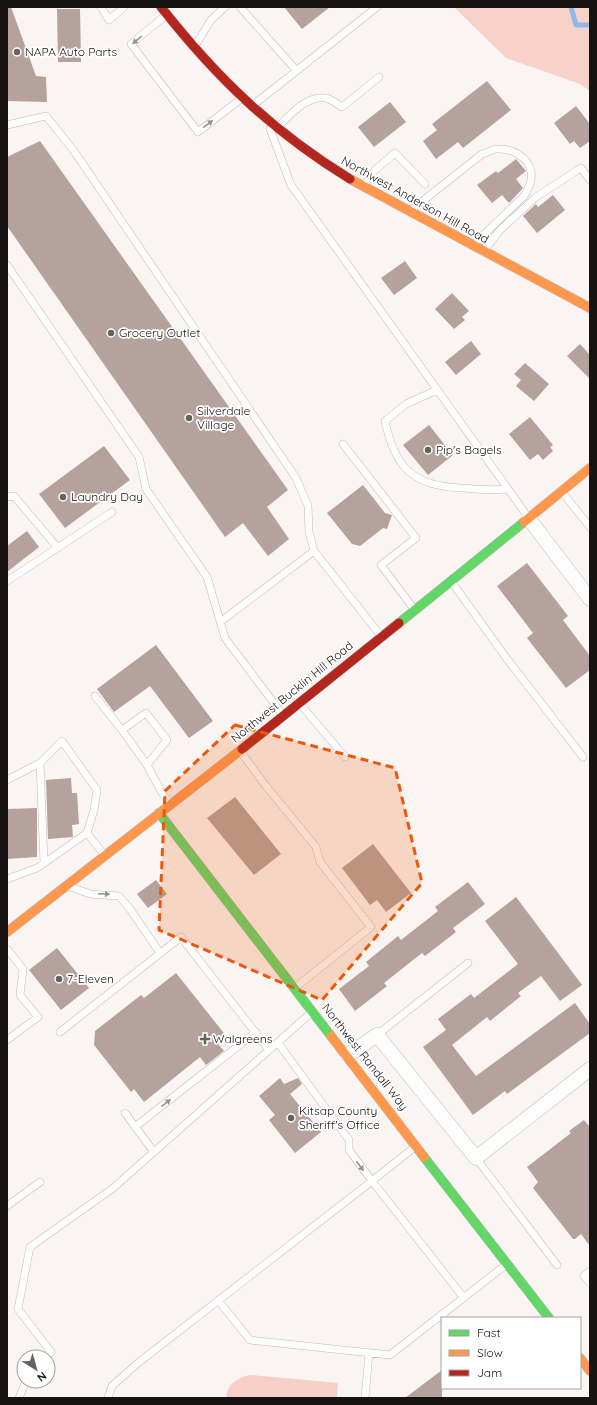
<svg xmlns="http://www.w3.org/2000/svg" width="597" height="1405" font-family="Quicksand,sans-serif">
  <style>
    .green { fill: #f6d0c6 }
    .forest { fill: #f6d2c8 }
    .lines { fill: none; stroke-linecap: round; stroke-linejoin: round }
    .stream { stroke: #91b8eb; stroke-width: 5 }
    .building { fill: #b5a29c }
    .lane-casing { stroke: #c0bbba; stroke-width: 8 }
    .street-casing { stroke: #c0bbba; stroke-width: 15 }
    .fast-casing { stroke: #c0bbba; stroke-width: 10 }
    .slow-casing { stroke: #c0bbba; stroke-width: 10 }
    .jam-casing { stroke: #c0bbba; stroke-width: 10 }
    .lane { stroke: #fefdfd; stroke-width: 7 }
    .street { stroke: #fefdfd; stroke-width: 14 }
    .fast { stroke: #63d668; stroke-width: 9 }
    .slow { stroke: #ff974d; stroke-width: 9 }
    .jam { stroke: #b3261e; stroke-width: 9 }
    .oneway { fill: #969493 }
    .marked { fill: #e8590c; fill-opacity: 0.2; stroke: #e8590c; stroke-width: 3; stroke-dasharray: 8 5; stroke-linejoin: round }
    .poi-dot { fill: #666260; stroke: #fff; stroke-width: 1.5 }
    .labels { text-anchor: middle; stroke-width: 3.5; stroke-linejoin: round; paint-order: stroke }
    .poi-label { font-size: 12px; fill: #171312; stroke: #fff; text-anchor: start }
    .street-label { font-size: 12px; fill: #171312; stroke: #fff }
  </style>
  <rect width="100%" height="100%" fill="#faf4f2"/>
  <path class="green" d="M 250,1375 L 338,1383 L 337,1398 L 226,1398 C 227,1384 236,1378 250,1375 Z"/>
  <path class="forest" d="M 454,7 L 590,7 L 590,91 L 580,84 L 506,58 Z"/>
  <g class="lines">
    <path class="stream" d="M 571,7 L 576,25 L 590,25"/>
  </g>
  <path class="building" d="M 7,7 L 11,7 L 36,76 L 46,77 L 47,102 L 7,101 Z
    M 284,7 L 330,7 L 302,29 Z
    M 57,9 L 80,9 L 81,62 L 58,62 Z
    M 487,81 L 511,110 L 463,148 L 458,142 L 436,159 L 423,141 L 437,130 L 432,124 Z
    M 390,102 L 406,122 L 374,147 L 358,127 Z
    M 576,106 L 590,124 L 590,141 L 580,148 L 574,141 L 570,144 L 554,123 Z
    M 40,141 L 288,490 L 267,507 L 289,539 L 268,556 L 243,523 L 225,537 L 7,226 L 7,157 Z
    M 516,159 L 526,171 L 516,179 L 523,188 L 509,203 L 502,195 L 492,203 L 477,185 L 496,171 L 498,173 Z
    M 553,195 L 565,210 L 537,233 L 523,216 L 536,204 L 538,207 Z
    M 405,261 L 417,278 L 394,295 L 381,278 Z
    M 452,293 L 469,311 L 462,317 L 465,320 L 454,329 L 435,309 Z
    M 471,341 L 481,354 L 456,375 L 445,362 Z
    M 580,344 L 590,355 L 590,379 L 567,356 Z
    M 525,363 L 549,384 L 534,401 L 516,386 L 521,380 L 514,374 Z
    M 530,417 L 553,445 L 550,447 L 553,451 L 543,460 L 538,454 L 530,460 L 509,434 Z
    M 429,425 L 453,455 L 428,475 L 403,445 Z
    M 104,446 L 130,480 L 65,528 L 39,494 Z
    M 363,485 L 385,513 L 392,515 L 387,529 L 383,528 L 360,546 L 352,544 L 327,513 Z
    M 27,531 L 39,547 L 7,572 L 7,546 Z
    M 527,563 L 568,616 L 563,620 L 590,656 L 590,670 L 566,688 L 527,638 L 533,633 L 497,586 Z
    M 156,645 L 213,721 L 189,738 L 150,686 L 114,712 L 97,689 Z
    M 71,778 L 72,793 L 77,793 L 79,824 L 72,825 L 73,837 L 48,839 L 46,780 Z
    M 235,797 L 281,854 L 254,875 L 207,818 Z
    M 37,808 L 37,857 L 7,859 L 7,809 Z
    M 373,844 L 411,893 L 386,912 L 377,900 L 370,905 L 342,868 Z
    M 156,880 L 167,894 L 148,908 L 137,894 Z
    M 468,882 L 485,904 L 453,928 L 456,932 L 425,956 L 422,953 L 384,983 L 387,986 L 355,1011 L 339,989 L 369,966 L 366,962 L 398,936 L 401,940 L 438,911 L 435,907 Z
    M 516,897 L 582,985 L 560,1001 L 541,976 L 518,993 L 521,996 L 490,1021 L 487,1017 L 452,1045 L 476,1076 L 575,1003 L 590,1024 L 590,1033 L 507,1094 L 505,1091 L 473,1115 L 423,1047 L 446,1030 L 438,1019 L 471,994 L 474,998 L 518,964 L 485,921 Z
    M 57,948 L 89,988 L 61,1010 L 29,970 Z
    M 176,973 L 227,1037 L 218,1044 L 224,1051 L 206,1065 L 200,1057 L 144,1102 L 134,1089 L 131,1092 L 94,1045 L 95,1031 L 141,995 L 144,998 Z
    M 280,1078 L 284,1084 L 298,1078 L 302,1084 L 290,1094 L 321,1132 L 295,1153 L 269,1120 L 275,1115 L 259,1096 Z
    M 584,1120 L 590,1127 L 590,1246 L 581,1234 L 575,1239 L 573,1239 L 533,1188 L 538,1182 L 527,1167 L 571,1133 L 569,1131 Z
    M 442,1370 L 442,1398 L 405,1398 Z"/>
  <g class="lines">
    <g class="lane-casing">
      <path id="lane" d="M 101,7 L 109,20 L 124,7
        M 240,7 L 296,70
        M 166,15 L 131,44 L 198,132 L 242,98
        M 195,46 L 211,20 L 225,7
        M 252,106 L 377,7
        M 7,125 L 46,116 L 74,151 L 296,478 L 308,506 L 309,532 L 314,551
        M 277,128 C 289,116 306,95 326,98 C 331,99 337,104 342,107 L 379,77
        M 270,129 L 291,185 L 528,517
        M 363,187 L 375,170 L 395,153 L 425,184
        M 410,211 L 482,154 C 487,153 492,149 497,149 C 511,148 529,157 531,172 C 533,181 528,189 524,196 L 473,245
        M 483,252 L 500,230 L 536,197 L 581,168 L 590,180
        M 7,265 L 139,457 L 146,489 L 207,577 L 225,638 L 283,715
        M 437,390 L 406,404 L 385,421 C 395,468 413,486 461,488 C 479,489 489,491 507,489
        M 343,444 L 416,538 L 381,565 L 414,609
        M 562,492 L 590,527
        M 7,497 L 14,496 L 57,547
        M 7,581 L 112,512
        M 451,581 L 507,659 L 583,757
        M 220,622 L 314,551 L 381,636
        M 95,696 L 122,730 L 146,713 L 167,740 L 147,765 L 161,791 L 170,804
        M 300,704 L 345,757
        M 122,730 L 147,765
        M 240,751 L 266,786 L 316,847 L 320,862 L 371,927 L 296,987
        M 40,763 L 44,863
        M 7,780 L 40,763 L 62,741 L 97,790 L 94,810 L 87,833 L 37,868 L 7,879
        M 87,833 L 105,856
        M 68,886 L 90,894 L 119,896 L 130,909 L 160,953
        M 7,949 L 23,969 L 20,995 L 38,1017 L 7,1040
        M 60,1032 L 181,937 L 269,1050
        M 377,1035 L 468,963
        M 278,1043 L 349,1140 L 349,1150 L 372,1181 L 416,1146
        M 125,1113 L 154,1152
        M 135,1127 L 256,1032
        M 476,1158 L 557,1265
        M 7,1206 L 40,1182
        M 590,1271 L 584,1276 L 590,1283
        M 218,1300 L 250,1340 L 390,1355 L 507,1264
        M 46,1357 L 51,1352 L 18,1309 L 30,1247 L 112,1189 L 312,1012
        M 19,1398 L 26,1381
        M 108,1398 L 112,1386 L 138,1363 L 372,1181 L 464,1298
        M 365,1398 L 369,1353"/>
    </g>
    <g class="street-casing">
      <path id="street" d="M 529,519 L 590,599
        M 348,1055 L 377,1035 L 476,1158 L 590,1069"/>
    </g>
    <g class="fast-casing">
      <path id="fast" d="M 399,623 L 524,522
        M 159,813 L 331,1036
        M 424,1157 L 549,1318"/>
    </g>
    <g class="slow-casing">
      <path id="slow" d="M 350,179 L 590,308
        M 524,522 L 590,468
        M 7,932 L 242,749
        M 331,1036 L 424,1157
        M 580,1358 L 590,1371"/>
    </g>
    <g class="jam-casing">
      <path id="jam" d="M 161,7 C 217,78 272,131 350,179
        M 242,749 L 399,623"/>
    </g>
    <use href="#lane" class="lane"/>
    <use href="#street" class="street"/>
    <use href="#fast" class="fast"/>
    <use href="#slow" class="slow"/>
    <use href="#jam" class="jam"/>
  </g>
  <defs><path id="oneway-solid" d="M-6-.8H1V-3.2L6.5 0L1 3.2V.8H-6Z"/></defs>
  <g class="oneway">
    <use href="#oneway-solid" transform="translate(137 40) rotate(140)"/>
    <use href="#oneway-solid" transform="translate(208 124) rotate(-37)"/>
    <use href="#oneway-solid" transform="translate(104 894) rotate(3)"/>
    <use href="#oneway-solid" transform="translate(166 1103) rotate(-38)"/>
    <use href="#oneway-solid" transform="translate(360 1166) rotate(53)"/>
  </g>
  <path class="marked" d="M 235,725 L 395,768 L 422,883 L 322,1000 L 159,930 L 165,791 Z"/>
  <g class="poi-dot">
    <circle cx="17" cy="52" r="4"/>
    <circle cx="111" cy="333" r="4"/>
    <circle cx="189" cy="418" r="4"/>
    <circle cx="428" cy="450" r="4"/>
    <circle cx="63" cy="497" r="4"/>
    <circle cx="59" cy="979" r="4"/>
    <path d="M203 1033h4v4h4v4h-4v4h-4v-4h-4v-4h4z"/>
    <circle cx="291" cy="1118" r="4"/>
  </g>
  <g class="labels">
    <g class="poi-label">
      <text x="25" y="56">NAPA Auto Parts</text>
      <text x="119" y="337">Grocery Outlet</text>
      <text x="197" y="415">Silverdale<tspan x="197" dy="14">Village</tspan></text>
      <text x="436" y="454">Pip's Bagels</text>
      <text x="71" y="501">Laundry Day</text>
      <text x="67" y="983">7-Eleven</text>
      <text x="213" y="1043">Walgreens</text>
      <text x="299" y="1115">Kitsap County<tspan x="299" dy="14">Sheriff's Office</tspan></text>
    </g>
    <g class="street-label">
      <text transform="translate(415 200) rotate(29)" y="4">Northwest Anderson Hill Road</text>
      <text transform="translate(292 692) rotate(-39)" y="4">Northwest Bucklin Hill Road</text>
      <text transform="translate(365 1057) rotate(52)" y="4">Northwest Randall Way</text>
    </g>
  </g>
  <rect width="597" height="1405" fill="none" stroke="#171312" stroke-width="16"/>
  <rect x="441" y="1317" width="140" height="72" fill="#ffffff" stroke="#a2a1a0"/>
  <rect x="449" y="1330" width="20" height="6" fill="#63d668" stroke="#a2a1a0"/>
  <text x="477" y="1337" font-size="12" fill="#171312">Fast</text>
  <rect x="449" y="1350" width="20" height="6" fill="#ff974d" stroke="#a2a1a0"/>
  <text x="477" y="1357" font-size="12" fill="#171312">Slow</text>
  <rect x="449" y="1370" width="20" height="6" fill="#b3261e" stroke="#a2a1a0"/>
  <text x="477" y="1377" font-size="12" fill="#171312">Jam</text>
  <g transform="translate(36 1369) rotate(143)"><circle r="19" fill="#ffffff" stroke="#a2a1a0"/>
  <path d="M0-3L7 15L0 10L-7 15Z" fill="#666260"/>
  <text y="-6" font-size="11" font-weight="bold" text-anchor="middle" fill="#171312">N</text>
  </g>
</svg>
